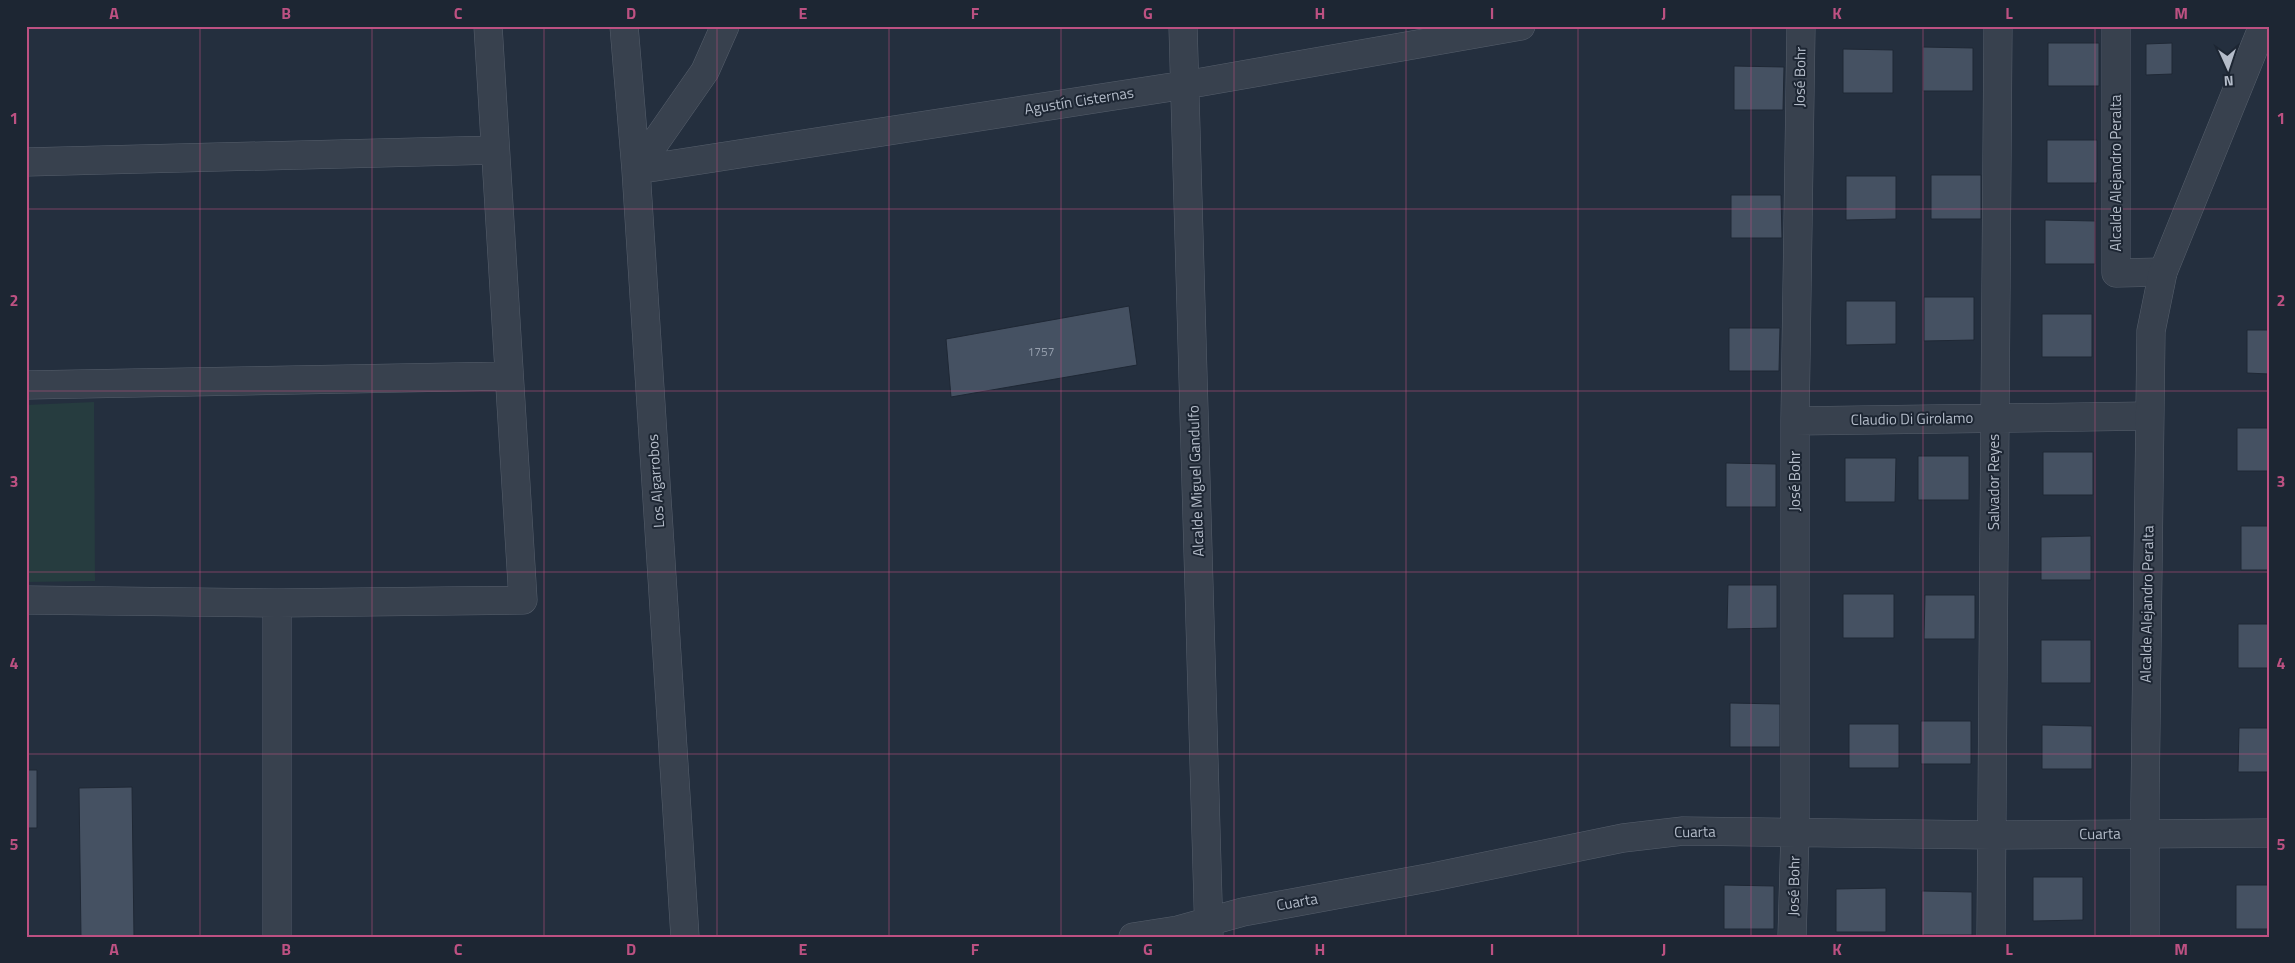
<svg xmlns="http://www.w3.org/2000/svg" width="2295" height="963" font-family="'Titillium Web',sans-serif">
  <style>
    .green { fill: #263c3f }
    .building { fill: #455162; stroke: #1f2835 }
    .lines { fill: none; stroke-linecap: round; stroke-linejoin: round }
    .minor-casing { stroke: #565f6c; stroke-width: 29 }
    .tertiary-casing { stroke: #565f6c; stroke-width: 29 }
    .minor { stroke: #38414e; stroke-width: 28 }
    .tertiary { stroke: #38414e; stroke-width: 28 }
    .grid { fill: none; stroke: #bd5182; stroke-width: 1; stroke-opacity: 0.55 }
    .labels { text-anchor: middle; stroke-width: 4; stroke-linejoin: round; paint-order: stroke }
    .number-label { font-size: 12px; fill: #98a1af }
    .street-label { font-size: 15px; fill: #b4bcc9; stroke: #1d2633 }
    .neatline { fill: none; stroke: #bd5182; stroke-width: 2 }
    .grid-label { font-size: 16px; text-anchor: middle; font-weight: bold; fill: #bd5182 }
  </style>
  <rect width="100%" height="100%" fill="#242f3e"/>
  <path class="green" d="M 94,402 L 95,581 L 26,582 L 26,405 Z"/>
  <path class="building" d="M 2048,43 L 2099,43 L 2099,86 L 2048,86 Z
    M 2172,43 L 2172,74 L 2146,75 L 2146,44 Z
    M 1923,47 L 1973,48 L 1973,91 L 1923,91 Z
    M 1843,49 L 1893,50 L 1893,93 L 1843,93 Z
    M 1734,66 L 1784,67 L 1783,110 L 1734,110 Z
    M 2047,140 L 2097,140 L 2097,183 L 2047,183 Z
    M 1931,175 L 1981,175 L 1981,219 L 1931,219 Z
    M 1846,176 L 1896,176 L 1896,219 L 1846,220 Z
    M 1731,195 L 1781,195 L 1782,238 L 1731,238 Z
    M 2045,220 L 2095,221 L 2095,264 L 2045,264 Z
    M 1924,297 L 1974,297 L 1974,340 L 1924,341 Z
    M 1846,301 L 1896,301 L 1896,344 L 1846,345 Z
    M 1129,306 L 1137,365 L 951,397 L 946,339 Z
    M 2042,314 L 2092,314 L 2092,357 L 2042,357 Z
    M 1729,328 L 1780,328 L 1779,371 L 1729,371 Z
    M 2247,330 L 2269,330 L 2269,374 L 2247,373 Z
    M 2237,428 L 2269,428 L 2269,471 L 2237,471 Z
    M 2043,452 L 2093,452 L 2093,495 L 2043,495 Z
    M 1918,456 L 1969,456 L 1969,500 L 1918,500 Z
    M 1845,458 L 1896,458 L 1895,502 L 1845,502 Z
    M 1726,463 L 1776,464 L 1776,507 L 1726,507 Z
    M 2241,526 L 2269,526 L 2269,570 L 2241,570 Z
    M 2091,536 L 2091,580 L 2041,580 L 2041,537 Z
    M 1728,585 L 1777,585 L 1777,628 L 1727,629 Z
    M 1843,594 L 1894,594 L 1894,638 L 1843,638 Z
    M 1925,595 L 1975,595 L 1975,639 L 1924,639 Z
    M 2238,624 L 2269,624 L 2269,668 L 2238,668 Z
    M 2041,640 L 2091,640 L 2091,683 L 2041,683 Z
    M 1730,703 L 1780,704 L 1780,747 L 1730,747 Z
    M 1921,721 L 1971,721 L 1971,764 L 1921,764 Z
    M 1849,724 L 1899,724 L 1899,768 L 1849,768 Z
    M 2042,725 L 2092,726 L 2092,769 L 2042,769 Z
    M 2239,728 L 2269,728 L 2269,772 L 2238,772 Z
    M 26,770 L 37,770 L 37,828 L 26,828 Z
    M 132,787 L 134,937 L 81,937 L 79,788 Z
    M 2033,877 L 2083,877 L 2083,920 L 2033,921 Z
    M 1724,885 L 1774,886 L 1774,929 L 1724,929 Z
    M 2236,885 L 2269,885 L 2269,929 L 2236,929 Z
    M 1886,888 L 1886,932 L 1836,932 L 1836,889 Z
    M 1922,891 L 1972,892 L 1972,935 L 1922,935 Z"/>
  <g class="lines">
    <g class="minor-casing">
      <path id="minor" d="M 624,26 L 636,170 L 685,937
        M 1183,26 L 1209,937
        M 2116,26 L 2116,273 L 2163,272
        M 26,162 L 495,150
        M 636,170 L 1185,85 L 1521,26
        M 636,170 L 705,71 L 725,26
        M 26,385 L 508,376
        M 1795,421 L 2149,416
        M 26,600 L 277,603 L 523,600 L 488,26
        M 277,603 L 277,937
        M 1133,937 L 1178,930 L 1243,912 L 1433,877 L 1623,838 L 1683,831 L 1992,835 L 2269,833
        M 1792,937 L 1795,834 L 1795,421 L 1801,26
        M 1991,937 L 1998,26"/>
    </g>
    <g class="tertiary-casing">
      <path id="tertiary" d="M 2145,937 L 2145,803 L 2151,331 L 2163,272 L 2263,26"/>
    </g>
    <use href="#minor" class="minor"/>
    <use href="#tertiary" class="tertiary"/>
  </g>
  <path class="grid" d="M 200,26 L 200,937M 372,26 L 372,937M 544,26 L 544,937M 717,26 L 717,937M 889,26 L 889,937M 1061,26 L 1061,937M 1234,26 L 1234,937M 1406,26 L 1406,937M 1578,26 L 1578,937M 1751,26 L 1751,937M 1923,26 L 1923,937M 2095,26 L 2095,937M 26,209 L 2269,209M 26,391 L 2269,391M 26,572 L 2269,572M 26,754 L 2269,754"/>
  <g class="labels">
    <g class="number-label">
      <text x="1041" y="356">1757</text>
    </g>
    <g class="street-label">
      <text transform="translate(1800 77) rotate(-89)" y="5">José Bohr</text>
      <text transform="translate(1079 101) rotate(-9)" y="5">Agustín Cisternas</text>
      <text transform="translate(2116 173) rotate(-90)" y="5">Alcalde Alejandro Peralta</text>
      <text transform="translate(1912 419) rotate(-1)" y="5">Claudio Di Girolamo</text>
      <text transform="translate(656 481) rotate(-94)" y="5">Los Algarrobos</text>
      <text transform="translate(1196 481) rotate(-92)" y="5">Alcalde Miguel Gandulfo</text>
      <text transform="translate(1795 481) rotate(-90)" y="5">José Bohr</text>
      <text transform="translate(1994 482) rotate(-90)" y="5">Salvador Reyes</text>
      <text transform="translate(2147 604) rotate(-89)" y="5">Alcalde Alejandro Peralta</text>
      <text transform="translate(1695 832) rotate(-1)" y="5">Cuarta</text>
      <text transform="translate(2100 834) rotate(-1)" y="5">Cuarta</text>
      <text transform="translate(1794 886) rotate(-89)" y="5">José Bohr</text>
      <text transform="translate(1297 902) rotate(-10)" y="5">Cuarta</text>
    </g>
  </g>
  <rect width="2295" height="963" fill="none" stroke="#1d2633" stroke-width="55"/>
  <g transform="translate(2228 68) rotate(177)" stroke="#1d2633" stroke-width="4" paint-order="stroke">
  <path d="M0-4L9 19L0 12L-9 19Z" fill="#b4bcc9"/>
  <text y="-8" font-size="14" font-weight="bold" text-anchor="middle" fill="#b4bcc9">N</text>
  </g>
  <rect x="28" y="28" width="2240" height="908" class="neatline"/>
  <g class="grid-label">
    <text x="114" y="19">A</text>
    <text x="286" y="19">B</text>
    <text x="458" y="19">C</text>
    <text x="631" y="19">D</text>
    <text x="803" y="19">E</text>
    <text x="975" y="19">F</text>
    <text x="1148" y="19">G</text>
    <text x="1320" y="19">H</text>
    <text x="1492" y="19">I</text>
    <text x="1664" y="19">J</text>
    <text x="1837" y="19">K</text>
    <text x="2009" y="19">L</text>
    <text x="2181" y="19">M</text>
    <text x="14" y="124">1</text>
    <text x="2281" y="124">1</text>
    <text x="14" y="306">2</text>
    <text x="2281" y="306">2</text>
    <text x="14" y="487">3</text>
    <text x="2281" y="487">3</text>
    <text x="14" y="669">4</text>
    <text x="2281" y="669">4</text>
    <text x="14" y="850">5</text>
    <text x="2281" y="850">5</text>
    <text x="114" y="955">A</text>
    <text x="286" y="955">B</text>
    <text x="458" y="955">C</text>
    <text x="631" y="955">D</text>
    <text x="803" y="955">E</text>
    <text x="975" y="955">F</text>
    <text x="1148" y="955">G</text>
    <text x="1320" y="955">H</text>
    <text x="1492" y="955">I</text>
    <text x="1664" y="955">J</text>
    <text x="1837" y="955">K</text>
    <text x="2009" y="955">L</text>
    <text x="2181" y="955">M</text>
  </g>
</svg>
